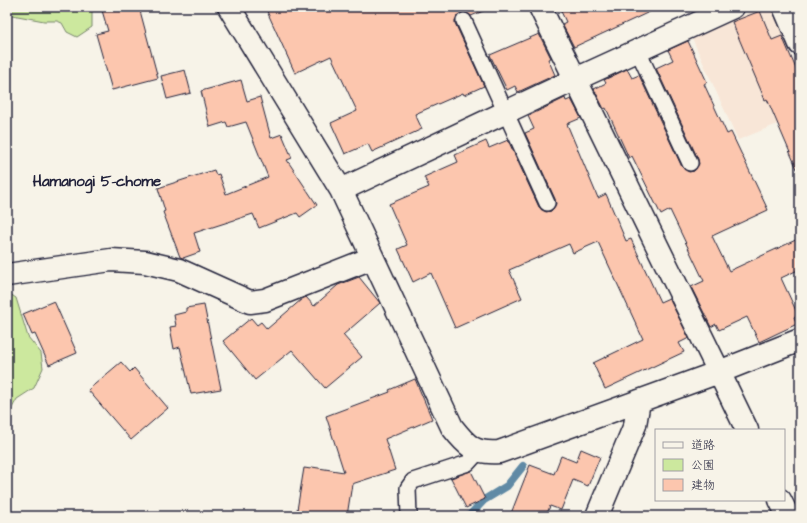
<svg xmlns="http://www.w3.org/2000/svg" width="807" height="523" font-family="'Architects Daughter','Klee One',sans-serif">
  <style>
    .built { fill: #f8e6d7 }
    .green { fill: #cce89e; stroke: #77856c }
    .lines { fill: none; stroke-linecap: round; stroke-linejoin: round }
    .stream { stroke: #608aa5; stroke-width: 8 }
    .building { fill: #fcc6ae; stroke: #22223b }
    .lane-casing { stroke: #22223b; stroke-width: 18 }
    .street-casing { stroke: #22223b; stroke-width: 25 }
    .secondary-casing { stroke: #22223b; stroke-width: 25 }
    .lane { stroke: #f7f3e8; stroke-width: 15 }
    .street { stroke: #f7f3e8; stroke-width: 22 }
    .secondary { stroke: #f7f3e8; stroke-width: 22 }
    .labels { text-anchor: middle; stroke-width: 3.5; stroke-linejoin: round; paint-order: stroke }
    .neighbourhood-label { font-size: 15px; font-weight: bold; fill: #22223b; stroke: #f7f3e8 }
  </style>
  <rect width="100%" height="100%" fill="#f7f3e8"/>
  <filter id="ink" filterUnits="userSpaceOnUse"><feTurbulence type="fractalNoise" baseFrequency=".025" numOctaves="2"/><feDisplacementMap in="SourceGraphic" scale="8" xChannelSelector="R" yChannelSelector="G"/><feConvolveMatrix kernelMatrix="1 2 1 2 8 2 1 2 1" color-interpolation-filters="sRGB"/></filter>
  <g filter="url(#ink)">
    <path class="built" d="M 761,7 L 766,7 L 773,11 L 800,76 L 800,115 L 738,140 L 692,38 Z"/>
    <path class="green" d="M 7,7 L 92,7 L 92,27 L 77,37 L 67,32 L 62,23 L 57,21 L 44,21 L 7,14 Z
      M 7,292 L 16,298 L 28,337 L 41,353 L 43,368 L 34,388 L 17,399 L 7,417 Z"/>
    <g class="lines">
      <path class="stream" d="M 469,516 L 484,500 L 507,486 L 523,466"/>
    </g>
    <path class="building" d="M 101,7 L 139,7 L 158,78 L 112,90 L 96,34 L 108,31 Z
      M 265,7 L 493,7 L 471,16 L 465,12 L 461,13 L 455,20 L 455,23 L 484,86 L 464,95 L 463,93 L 415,114 L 422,129 L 372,152 L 368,144 L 345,154 L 331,123 L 357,111 L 331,56 L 295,73 Z
      M 559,7 L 660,7 L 574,47 L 562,24 L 566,22 Z
      M 760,11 L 772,40 L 782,36 L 800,78 L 800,176 L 767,99 L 765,100 L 732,22 Z
      M 539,34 L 551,58 L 548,59 L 555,75 L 518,92 L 515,86 L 507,90 L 490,55 Z
      M 688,41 L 707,82 L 704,84 L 727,134 L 731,132 L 768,210 L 712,236 L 729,271 L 800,238 L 800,269 L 781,278 L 798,315 L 794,317 L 797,324 L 759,342 L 747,317 L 719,330 L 716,324 L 711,327 L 691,287 L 704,281 L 670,210 L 661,215 L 632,156 L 629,158 L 606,108 L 604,109 L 594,89 L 606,83 L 604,80 L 627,69 L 632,78 L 639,75 L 682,167 L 689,172 L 694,171 L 699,164 L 698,159 L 656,68 L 673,60 L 668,50 Z
      M 185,70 L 191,93 L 167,99 L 161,76 Z
      M 241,80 L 247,101 L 260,97 L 271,138 L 282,134 L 292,158 L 287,160 L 317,205 L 300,217 L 297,213 L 259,228 L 253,214 L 194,233 L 200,252 L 183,258 L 180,257 L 163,212 L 165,211 L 158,188 L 214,170 L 216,175 L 219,174 L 226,194 L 268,177 L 246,122 L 228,127 L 226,122 L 210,127 L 201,91 Z
      M 565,98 L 566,101 L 571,99 L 581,118 L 567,124 L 598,198 L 606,194 L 626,241 L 631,239 L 660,302 L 669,298 L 689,338 L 679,343 L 684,352 L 605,389 L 593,363 L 643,339 L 598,242 L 573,253 L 569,244 L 509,270 L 522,298 L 455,328 L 431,273 L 413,282 L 398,249 L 407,245 L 389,204 L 429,187 L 424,177 L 458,162 L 455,155 L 486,141 L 489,148 L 508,140 L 539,207 L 546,212 L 551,211 L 556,204 L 555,199 L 525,133 L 534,129 L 528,116 Z
      M 359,277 L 380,303 L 343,335 L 362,357 L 325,388 L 292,350 L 255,380 L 223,341 L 251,318 L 257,325 L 261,322 L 267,329 L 302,299 L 306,297 L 314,306 L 338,285 Z
      M 54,301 L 77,353 L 49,365 L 35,334 L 32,335 L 23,314 Z
      M 204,305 L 221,389 L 191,394 L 180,347 L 174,349 L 170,327 L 176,326 L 174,315 L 186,312 L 186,308 Z
      M 121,362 L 130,372 L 134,368 L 168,408 L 131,440 L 88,390 Z
      M 415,379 L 432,419 L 385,439 L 395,470 L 352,484 L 347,516 L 296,516 L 304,468 L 311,469 L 312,467 L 344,472 L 326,416 L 390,392 L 389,390 Z
      M 581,449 L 600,457 L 588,486 L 573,480 L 561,510 L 550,506 L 546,516 L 510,516 L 530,465 L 554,474 L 561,456 L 576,462 Z
      M 471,471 L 485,499 L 466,508 L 451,478 Z"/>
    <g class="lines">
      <g class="lane-casing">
        <path id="lane" d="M 464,21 L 547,203
          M 638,51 L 690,163
          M 409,516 L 408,488 L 413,481 L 468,463 L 478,452"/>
      </g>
      <g class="street-casing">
        <path id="street" d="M 229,7 L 341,190 L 576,79 L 733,7
          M 540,7 L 719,372
          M 784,7 L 800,44
          M 341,190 L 452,427 C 467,446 474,454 499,452 L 719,372 L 800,340
          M 7,275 L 111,260 L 145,262 L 179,270 L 250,302 L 265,300 L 372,258
          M 597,516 L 635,425 L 639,401"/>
      </g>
      <g class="secondary-casing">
        <path id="secondary" d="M 719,372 L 747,430
          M 780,500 L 788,516"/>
      </g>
      <use href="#lane" class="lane"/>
      <use href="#street" class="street"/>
      <use href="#secondary" class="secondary"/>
    </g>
  </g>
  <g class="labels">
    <g class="neighbourhood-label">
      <text x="97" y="186">Hamanogi 5-chome</text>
    </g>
  </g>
  <rect width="807" height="523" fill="none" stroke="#f7f3e8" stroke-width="24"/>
  <rect x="12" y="12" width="783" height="499" fill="none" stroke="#22223b" stroke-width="1.5" filter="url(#ink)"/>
  <rect x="655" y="429" width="130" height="72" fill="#f7f3e8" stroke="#a29fa3"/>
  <rect x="663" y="442" width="20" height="6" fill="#f7f3e8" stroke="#a29fa3"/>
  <text x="691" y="449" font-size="12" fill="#22223b">道路</text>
  <rect x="663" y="459" width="20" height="12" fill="#cce89e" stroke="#a29fa3"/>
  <text x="691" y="469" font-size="12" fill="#22223b">公園</text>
  <rect x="663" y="479" width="20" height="12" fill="#fcc6ae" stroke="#a29fa3"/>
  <text x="691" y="489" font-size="12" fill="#22223b">建物</text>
</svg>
